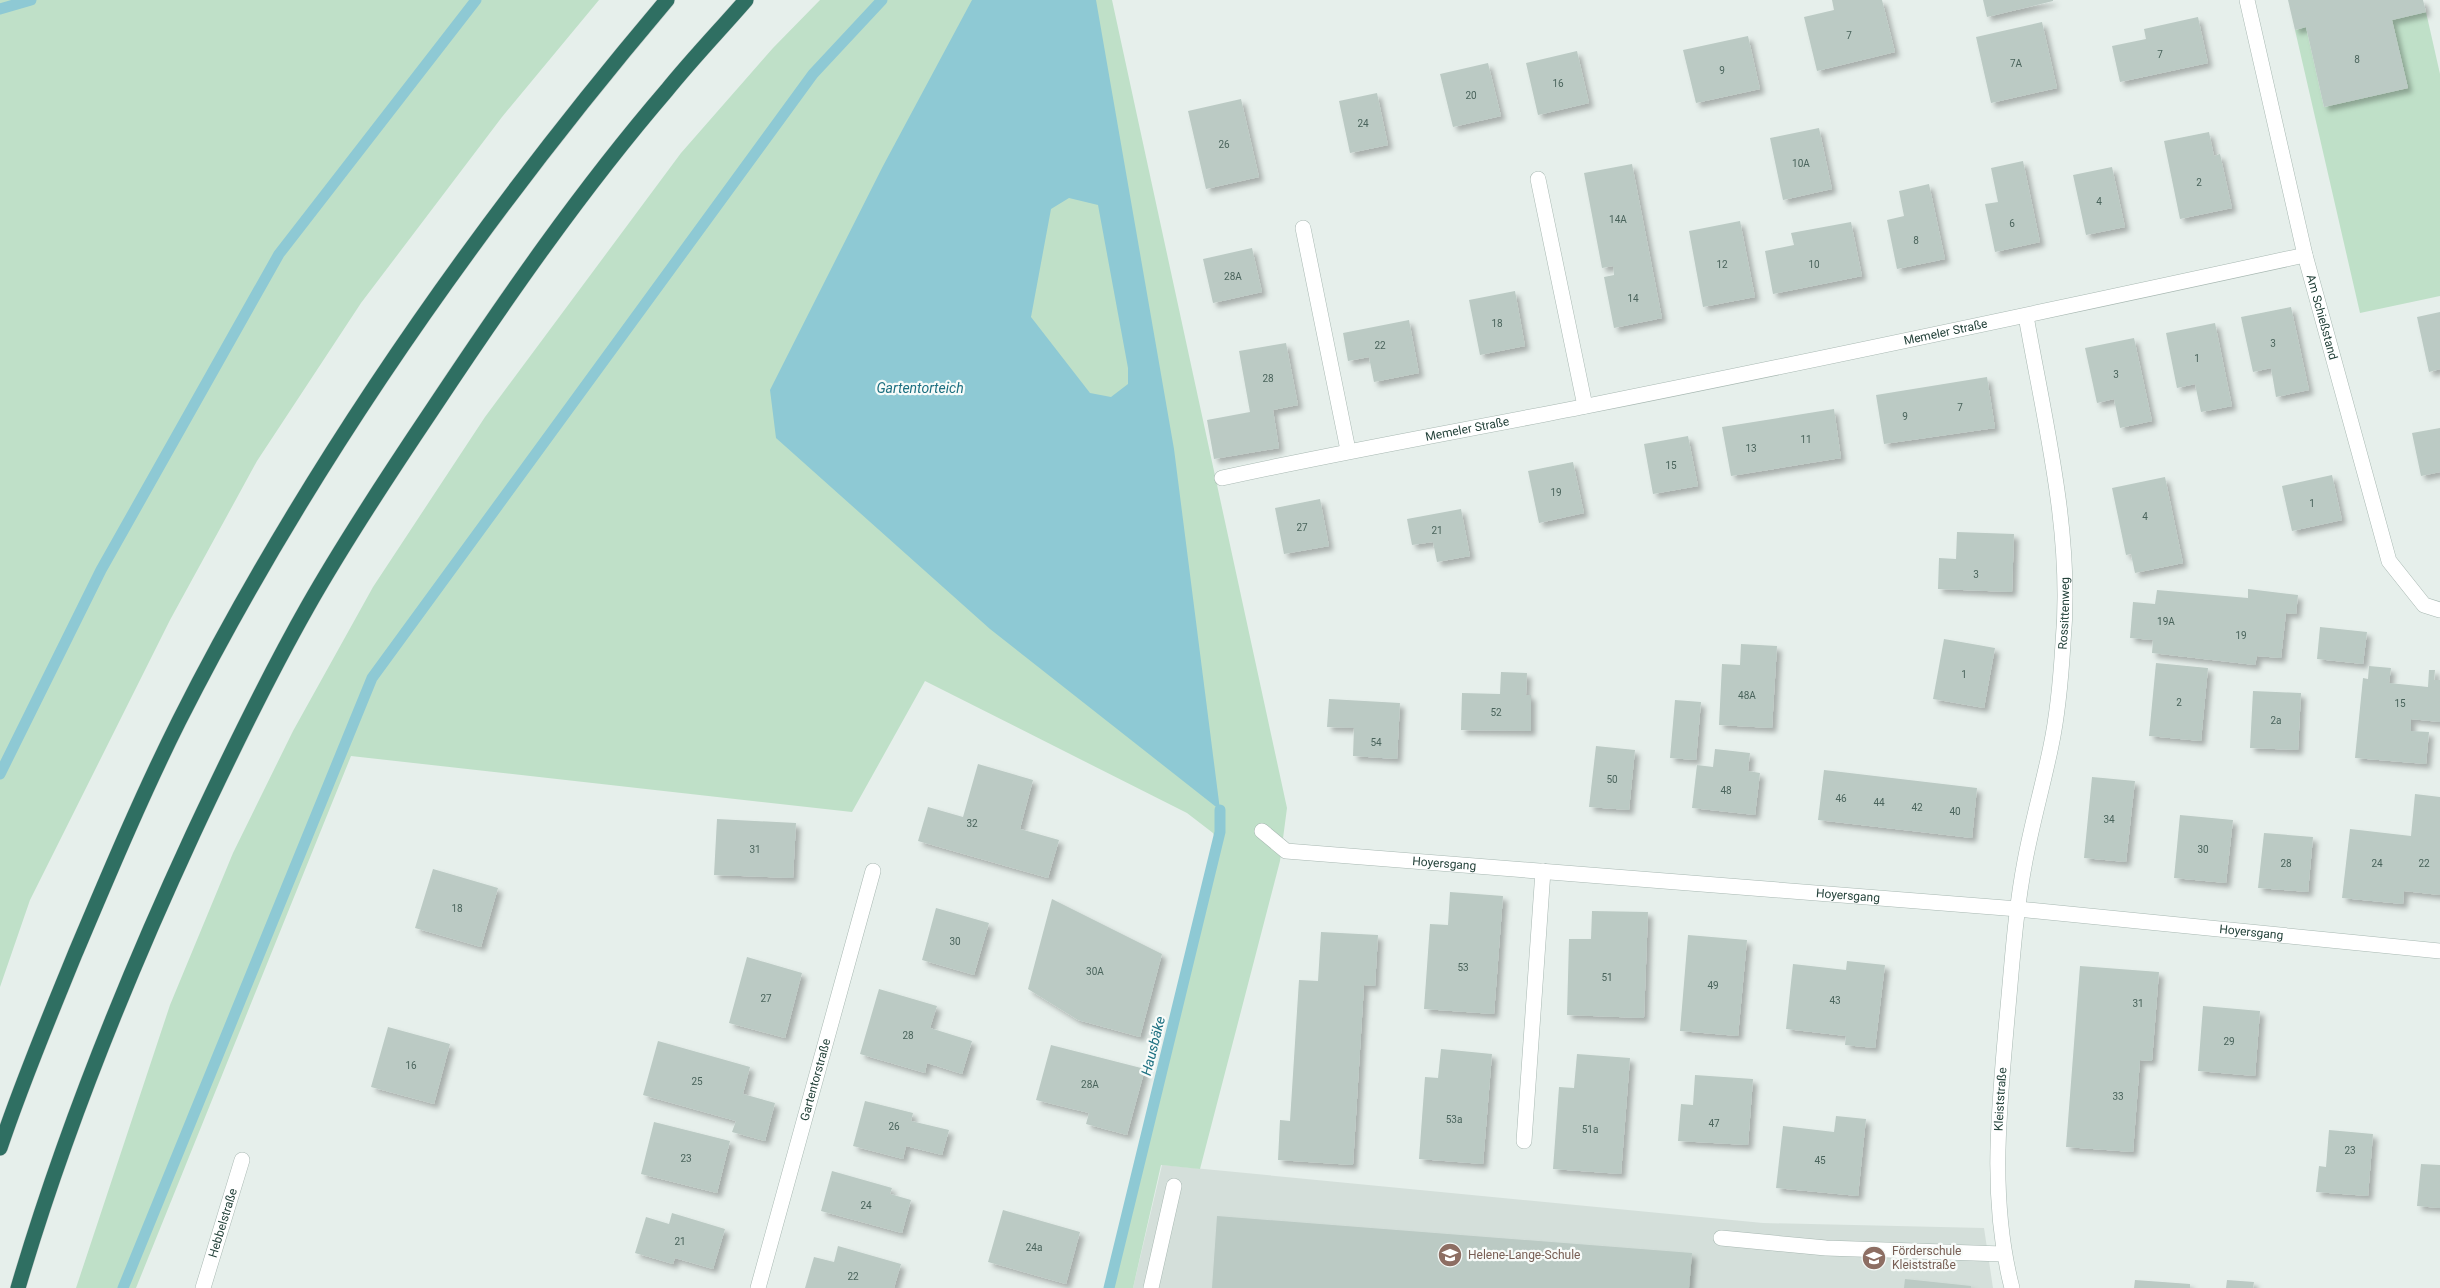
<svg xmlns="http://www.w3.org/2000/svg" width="2440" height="1288" font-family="Roboto,sans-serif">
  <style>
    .built { fill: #d4dfda }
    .green { fill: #bfe0c8 }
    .water { fill: #8ec9d4; fill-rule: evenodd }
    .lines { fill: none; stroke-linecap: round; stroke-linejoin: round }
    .stream { stroke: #8ec9d4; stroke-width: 11 }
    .building { fill: #bbcac4; filter: url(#shadow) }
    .minor-casing { stroke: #a8b8b2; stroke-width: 16 }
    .highway-casing { stroke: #c2cac8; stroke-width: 16 }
    .minor { stroke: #fff; stroke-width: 15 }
    .highway { stroke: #2f6f62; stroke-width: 15 }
    .labels { text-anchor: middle; stroke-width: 4.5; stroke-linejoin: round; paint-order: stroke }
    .number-label { font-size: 10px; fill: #4a645c }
    .street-label { font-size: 12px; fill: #24423a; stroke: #f7fbf9 }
    .education-label { font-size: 12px; fill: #785e54; stroke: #f7fbf9; text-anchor: start }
    .water-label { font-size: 14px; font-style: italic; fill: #1c6f80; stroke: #f7fbf9 }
  </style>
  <defs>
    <filter id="shadow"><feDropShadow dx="4.5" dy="4.5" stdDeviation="2.5" flood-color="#0004"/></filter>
  </defs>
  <rect width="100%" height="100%" fill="#e6efeb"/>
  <path class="built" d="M 1162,1165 L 1763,1223 L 1984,1228 L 1993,1288 L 1133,1288 Z"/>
  <path class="green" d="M 0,0 L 599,0 L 502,117 L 361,303 L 257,461 L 170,620 L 30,900 L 0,987 Z
    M 820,0 L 1112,0 L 1287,808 L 1280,861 L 1200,1169 L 1161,1165 L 1133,1288 L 1110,1288 L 1220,849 L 1213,833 L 1187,813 L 925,681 L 852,812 L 351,756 L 136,1288 L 76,1288 L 170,1005 L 233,853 L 293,731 L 373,587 L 485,417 L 681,153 L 773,48 Z
    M 2426,12 L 2440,74 L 2440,296 L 2360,313 L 2295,30 L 2306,27 L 2324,107 L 2408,88 L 2392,20 Z"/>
  <path class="water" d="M 972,0 L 1096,0 L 1174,449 L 1220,810 L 990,629 L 776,438 L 770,390 L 883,166 ZM 1069,198 L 1098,205 L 1128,368 L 1128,384 L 1111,397 L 1090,393 L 1031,317 L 1051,209 Z"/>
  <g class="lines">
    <path class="stream" d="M 0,9 L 31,0
      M 0,774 L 101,570 L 279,254 L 476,0
      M 123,1288 L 372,678 L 813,74 L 882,0
      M 1109,1288 L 1220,832 L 1220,810"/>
  </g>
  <path class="building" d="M 1832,0 L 1882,0 L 1895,52 L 1817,71 L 1804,17 L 1834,10 Z
    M 1983,0 L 2053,0 L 2053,1 L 1987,17 Z
    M 2288,0 L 2423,0 L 2426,12 L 2392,20 L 2408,88 L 2324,107 L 2306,27 L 2295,30 Z
    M 2198,17 L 2208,63 L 2120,82 L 2112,46 L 2146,39 L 2144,29 Z
    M 2042,22 L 2057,88 L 1991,103 L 1976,37 Z
    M 1748,36 L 1760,89 L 1696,103 L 1683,50 Z
    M 1577,51 L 1589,103 L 1538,115 L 1526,63 Z
    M 1488,63 L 1501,116 L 1453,127 L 1440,74 Z
    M 1377,93 L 1388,145 L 1350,153 L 1339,101 Z
    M 1241,99 L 1259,177 L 1206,189 L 1188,111 Z
    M 1819,128 L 1832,189 L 1783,200 L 1770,138 Z
    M 2209,132 L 2214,156 L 2220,154 L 2232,208 L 2180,219 L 2164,141 Z
    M 2023,161 L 2040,242 L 1995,252 L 1985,204 L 1998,202 L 1991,168 Z
    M 1632,164 L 1662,318 L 1614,328 L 1604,277 L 1614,275 L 1613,266 L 1602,268 L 1584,173 Z
    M 2112,167 L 2125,227 L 2086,235 L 2073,175 Z
    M 1929,184 L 1945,259 L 1897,269 L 1887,220 L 1904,216 L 1899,191 Z
    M 1740,221 L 1755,297 L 1703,307 L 1689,231 Z
    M 1851,222 L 1862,276 L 1773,294 L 1765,251 L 1794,245 L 1791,233 Z
    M 1252,248 L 1262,292 L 1213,303 L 1203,259 Z
    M 1515,291 L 1525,346 L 1480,355 L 1469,300 Z
    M 2291,307 L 2309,390 L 2276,397 L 2271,368 L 2253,372 L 2241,317 Z
    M 2440,312 L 2440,369 L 2429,372 L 2417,317 Z
    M 1409,320 L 1419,373 L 1374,382 L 1369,357 L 1348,361 L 1343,333 Z
    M 2215,323 L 2232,406 L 2201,412 L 2195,384 L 2177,388 L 2166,333 Z
    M 2134,338 L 2152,421 L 2120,428 L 2114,399 L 2097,403 L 2085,348 Z
    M 1286,343 L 1298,405 L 1273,410 L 1279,448 L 1214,459 L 1207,420 L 1250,412 L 1239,351 Z
    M 1987,377 L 1995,428 L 1884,444 L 1876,395 Z
    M 1834,409 L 1841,458 L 1731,476 L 1722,427 Z
    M 2440,428 L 2440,472 L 2421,476 L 2412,433 Z
    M 1688,436 L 1698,486 L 1653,494 L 1644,444 Z
    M 1573,462 L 1584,513 L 1539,523 L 1528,471 Z
    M 2332,475 L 2342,520 L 2292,531 L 2282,486 Z
    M 2165,477 L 2183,563 L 2135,573 L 2131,554 L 2126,555 L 2112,488 Z
    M 1320,499 L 1329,546 L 1284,554 L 1275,508 Z
    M 1461,509 L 1470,556 L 1437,562 L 1433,542 L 1412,545 L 1407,519 Z
    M 1957,532 L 2014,534 L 2012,592 L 1938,589 L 1939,558 L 1956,559 Z
    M 2248,589 L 2298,595 L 2296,614 L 2286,613 L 2281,658 L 2257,656 L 2255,665 L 2152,653 L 2153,640 L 2130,638 L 2133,602 L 2155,604 L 2157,590 L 2248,598 Z
    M 2320,627 L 2367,632 L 2363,664 L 2317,659 Z
    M 1944,639 L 1995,648 L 1984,708 L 1933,699 Z
    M 1741,644 L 1777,646 L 1772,728 L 1719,725 L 1722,664 L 1740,665 Z
    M 2156,663 L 2208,668 L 2201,741 L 2149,736 Z
    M 2369,666 L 2391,668 L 2389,683 L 2428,687 L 2429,670 L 2435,670 L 2434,680 L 2440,680 L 2440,722 L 2411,719 L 2411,731 L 2429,732 L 2426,764 L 2355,758 L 2363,678 L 2368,679 Z
    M 1501,672 L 1527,673 L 1526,695 L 1531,695 L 1531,731 L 1461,730 L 1462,693 L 1500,694 Z
    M 2253,691 L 2301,693 L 2298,750 L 2250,748 Z
    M 1329,699 L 1400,703 L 1397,759 L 1353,756 L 1354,728 L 1327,727 Z
    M 1675,700 L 1701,702 L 1696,760 L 1670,758 Z
    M 1596,746 L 1635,750 L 1629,810 L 1589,807 Z
    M 1715,749 L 1750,753 L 1748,771 L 1760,773 L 1755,815 L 1692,808 L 1697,765 L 1713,767 Z
    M 978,764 L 1033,780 L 1020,829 L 1059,840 L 1048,878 L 918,841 L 928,807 L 963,817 Z
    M 1824,770 L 1977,788 L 1972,838 L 1818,820 Z
    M 2092,777 L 2135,781 L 2126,862 L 2084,858 Z
    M 2415,794 L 2440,797 L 2440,895 L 2404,891 L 2403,904 L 2342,898 L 2350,829 L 2411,836 Z
    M 2180,815 L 2233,820 L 2226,883 L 2174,878 Z
    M 717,819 L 796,823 L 793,878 L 714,875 Z
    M 2264,833 L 2313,837 L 2308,892 L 2258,888 Z
    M 433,869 L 498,888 L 481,947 L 415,928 Z
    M 1450,892 L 1503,896 L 1494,1014 L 1424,1009 L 1430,924 L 1448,925 Z
    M 1052,899 L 1162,954 L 1140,1037 L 1078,1020 L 1028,989 Z
    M 936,908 L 989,923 L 974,975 L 922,960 Z
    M 1592,911 L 1648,912 L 1644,1018 L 1567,1015 L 1569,939 L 1591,939 Z
    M 1321,932 L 1378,935 L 1375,986 L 1364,985 L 1353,1165 L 1278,1160 L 1280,1120 L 1290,1121 L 1299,980 L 1318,981 Z
    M 1688,935 L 1747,940 L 1738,1036 L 1680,1031 Z
    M 747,957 L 802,973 L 785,1038 L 729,1023 Z
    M 1847,961 L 1885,965 L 1875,1048 L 1845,1045 L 1846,1036 L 1786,1029 L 1793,964 L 1846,970 Z
    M 2080,966 L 2159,972 L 2152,1061 L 2140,1060 L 2133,1152 L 2066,1147 Z
    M 879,989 L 937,1006 L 930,1028 L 972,1041 L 962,1074 L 927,1063 L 925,1073 L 860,1054 Z
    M 2203,1006 L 2260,1011 L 2255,1076 L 2198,1071 Z
    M 388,1027 L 450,1044 L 434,1104 L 371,1087 Z
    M 658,1041 L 750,1067 L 743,1094 L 775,1103 L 765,1141 L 732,1132 L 736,1121 L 643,1095 Z
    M 1051,1045 L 1145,1069 L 1127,1135 L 1086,1124 L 1089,1113 L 1036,1100 Z
    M 1441,1049 L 1492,1054 L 1483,1164 L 1419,1159 L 1425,1077 L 1438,1078 Z
    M 1577,1054 L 1630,1058 L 1621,1174 L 1553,1169 L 1559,1087 L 1574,1088 Z
    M 1695,1075 L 1753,1079 L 1748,1145 L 1678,1141 L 1681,1104 L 1693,1105 Z
    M 865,1101 L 913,1113 L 911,1121 L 949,1130 L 942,1155 L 906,1146 L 903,1159 L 853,1146 Z
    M 1836,1116 L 1866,1119 L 1858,1196 L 1776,1188 L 1783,1126 L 1834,1132 Z
    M 654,1122 L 730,1141 L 717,1193 L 641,1174 Z
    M 2329,1130 L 2373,1134 L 2368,1196 L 2316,1192 L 2319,1166 L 2326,1167 Z
    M 2421,1164 L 2440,1165 L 2440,1208 L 2417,1206 Z
    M 832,1171 L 892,1188 L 890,1194 L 911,1200 L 902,1233 L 821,1211 Z
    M 1003,1210 L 1080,1232 L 1066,1284 L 988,1262 Z
    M 672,1213 L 725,1229 L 713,1269 L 675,1258 L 673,1264 L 635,1253 L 646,1217 L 669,1224 Z
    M 1217,1216 L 1692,1253 L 1689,1288 L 1212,1288 Z
    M 838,1246 L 901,1264 L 894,1288 L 805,1288 L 814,1257 L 834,1262 Z
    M 1905,1279 L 1971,1286 L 1971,1288 L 1904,1288 Z
    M 2135,1280 L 2190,1284 L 2190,1288 L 2134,1288 Z
    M 2227,1280 L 2254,1282 L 2253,1288 L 2226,1288 Z"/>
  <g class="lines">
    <g class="minor-casing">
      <g id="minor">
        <path id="s1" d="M 2247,0 L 2305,255 L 2389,561 L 2424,605 L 2440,610"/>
        <path d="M 1538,179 L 1585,406"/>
        <path d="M 1303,228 L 1348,450"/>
        <path id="s2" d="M 1222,478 C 1344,451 1466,430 1587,406 C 1827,358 2066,307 2305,255"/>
        <path id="s3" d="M 1262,831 L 1286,851 L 2018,909 L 2440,951"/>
        <path d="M 1524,1141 L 1543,871"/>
        <path d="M 1721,1238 L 1826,1248 L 2003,1254"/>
        <path id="s4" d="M 203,1288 L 242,1160"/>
        <path id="s5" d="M 758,1288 L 873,871"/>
        <path d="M 1151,1288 L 1174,1186"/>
        <path id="s6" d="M 2012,1288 C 1989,1199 1999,1109 2007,1018 C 2012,966 2015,913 2025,861 C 2032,823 2043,785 2051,746 C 2058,713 2061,677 2063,643 C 2073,533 2045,424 2026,316"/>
      </g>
    </g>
    <g class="highway-casing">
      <path id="highway" d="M 0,1148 C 22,1082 49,1018 75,954 C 108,876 141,797 179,721 C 310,462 480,221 667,0
        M 18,1288 C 64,1132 125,981 193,834 C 229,757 266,680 308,606 C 346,539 389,474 432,410 C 505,300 581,190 667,90 C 692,59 720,30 746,0"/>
    </g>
    <use href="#minor" class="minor"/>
    <use href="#highway" class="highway"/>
  </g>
  <defs>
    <g id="school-disc" transform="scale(1.25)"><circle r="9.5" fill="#8d6e63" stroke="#f7fbf9"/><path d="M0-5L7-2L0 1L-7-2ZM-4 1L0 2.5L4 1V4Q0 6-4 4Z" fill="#fff"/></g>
  </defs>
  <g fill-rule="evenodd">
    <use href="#school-disc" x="1450" y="1255"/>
    <use href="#school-disc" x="1874" y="1258"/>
  </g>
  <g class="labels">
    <g class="number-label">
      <text x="1849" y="39">7</text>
      <text x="2160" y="58">7</text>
      <text x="2357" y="63">8</text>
      <text x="2016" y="67">7A</text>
      <text x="1722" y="74">9</text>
      <text x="1558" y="87">16</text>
      <text x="1471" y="99">20</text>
      <text x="1363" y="127">24</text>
      <text x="1224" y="148">26</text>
      <text x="1801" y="167">10A</text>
      <text x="2199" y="186">2</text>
      <text x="2099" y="205">4</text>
      <text x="1618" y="223">14A</text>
      <text x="2012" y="227">6</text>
      <text x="1916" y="244">8</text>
      <text x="1722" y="268">12</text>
      <text x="1814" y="268">10</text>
      <text x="1233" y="280">28A</text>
      <text x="1633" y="302">14</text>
      <text x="1497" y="327">18</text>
      <text x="2273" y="347">3</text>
      <text x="1380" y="349">22</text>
      <text x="2197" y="362">1</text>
      <text x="2116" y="378">3</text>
      <text x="1268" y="382">28</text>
      <text x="1960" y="411">7</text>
      <text x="1905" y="420">9</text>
      <text x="1806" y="443">11</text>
      <text x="1751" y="452">13</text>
      <text x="1671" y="469">15</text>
      <text x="1556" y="496">19</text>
      <text x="2312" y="507">1</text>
      <text x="2145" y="520">4</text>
      <text x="1302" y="531">27</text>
      <text x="1437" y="534">21</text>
      <text x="1976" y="578">3</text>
      <text x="2166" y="625">19A</text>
      <text x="2241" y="639">19</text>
      <text x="1964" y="678">1</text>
      <text x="1747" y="699">48A</text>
      <text x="2179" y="706">2</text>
      <text x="2400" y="707">15</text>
      <text x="1496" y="716">52</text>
      <text x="2276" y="724">2a</text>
      <text x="1376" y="746">54</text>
      <text x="1612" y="783">50</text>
      <text x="1726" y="794">48</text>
      <text x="1841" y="802">46</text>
      <text x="1879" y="806">44</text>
      <text x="1917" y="811">42</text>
      <text x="1955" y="815">40</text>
      <text x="2109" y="823">34</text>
      <text x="972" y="827">32</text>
      <text x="755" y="853">31</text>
      <text x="2203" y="853">30</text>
      <text x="2286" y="867">28</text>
      <text x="2377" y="867">24</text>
      <text x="2424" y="867">22</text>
      <text x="457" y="912">18</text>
      <text x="955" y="945">30</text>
      <text x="1463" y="971">53</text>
      <text x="1095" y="975">30A</text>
      <text x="1607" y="981">51</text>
      <text x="1713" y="989">49</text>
      <text x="766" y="1002">27</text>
      <text x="1835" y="1004">43</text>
      <text x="2138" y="1007">31</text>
      <text x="908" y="1039">28</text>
      <text x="2229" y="1045">29</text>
      <text x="411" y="1069">16</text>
      <text x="697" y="1085">25</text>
      <text x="1090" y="1088">28A</text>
      <text x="2118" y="1100">33</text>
      <text x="1454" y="1123">53a</text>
      <text x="1714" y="1127">47</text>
      <text x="894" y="1130">26</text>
      <text x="1590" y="1133">51a</text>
      <text x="2350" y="1154">23</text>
      <text x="686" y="1162">23</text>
      <text x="1820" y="1164">45</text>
      <text x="866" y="1209">24</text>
      <text x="680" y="1245">21</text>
      <text x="1034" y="1251">24a</text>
      <text x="853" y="1280">22</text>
    </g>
    <g class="street-label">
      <text dy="4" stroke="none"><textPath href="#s1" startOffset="326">Am Schießstand</textPath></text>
      <text dy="4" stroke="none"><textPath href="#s2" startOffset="738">Memeler Straße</textPath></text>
      <text dy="4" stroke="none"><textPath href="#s2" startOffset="250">Memeler Straße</textPath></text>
      <text dy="4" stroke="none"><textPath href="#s6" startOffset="681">Rossittenweg</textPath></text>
      <text dy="4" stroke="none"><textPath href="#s3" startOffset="190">Hoyersgang</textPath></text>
      <text dy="4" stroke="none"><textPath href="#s3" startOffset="595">Hoyersgang</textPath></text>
      <text dy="4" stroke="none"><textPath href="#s3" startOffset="1000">Hoyersgang</textPath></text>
      <text dy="4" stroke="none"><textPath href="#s5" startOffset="216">Gartentorstraße</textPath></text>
      <text dy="4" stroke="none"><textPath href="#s6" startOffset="190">Kleiststraße</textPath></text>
      <text dy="4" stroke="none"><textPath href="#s4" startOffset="68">Hebbelstraße</textPath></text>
    </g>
    <g class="education-label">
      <text x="1892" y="1255">Förderschule<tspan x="1892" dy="14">Kleiststraße</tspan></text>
      <text x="1468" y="1259">Helene-Lange-Schule</text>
    </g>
    <g class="water-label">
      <text x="920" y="393">Gartentorteich</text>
      <text transform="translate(1153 1046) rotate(-76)" y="5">Hausbäke</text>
    </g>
  </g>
</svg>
